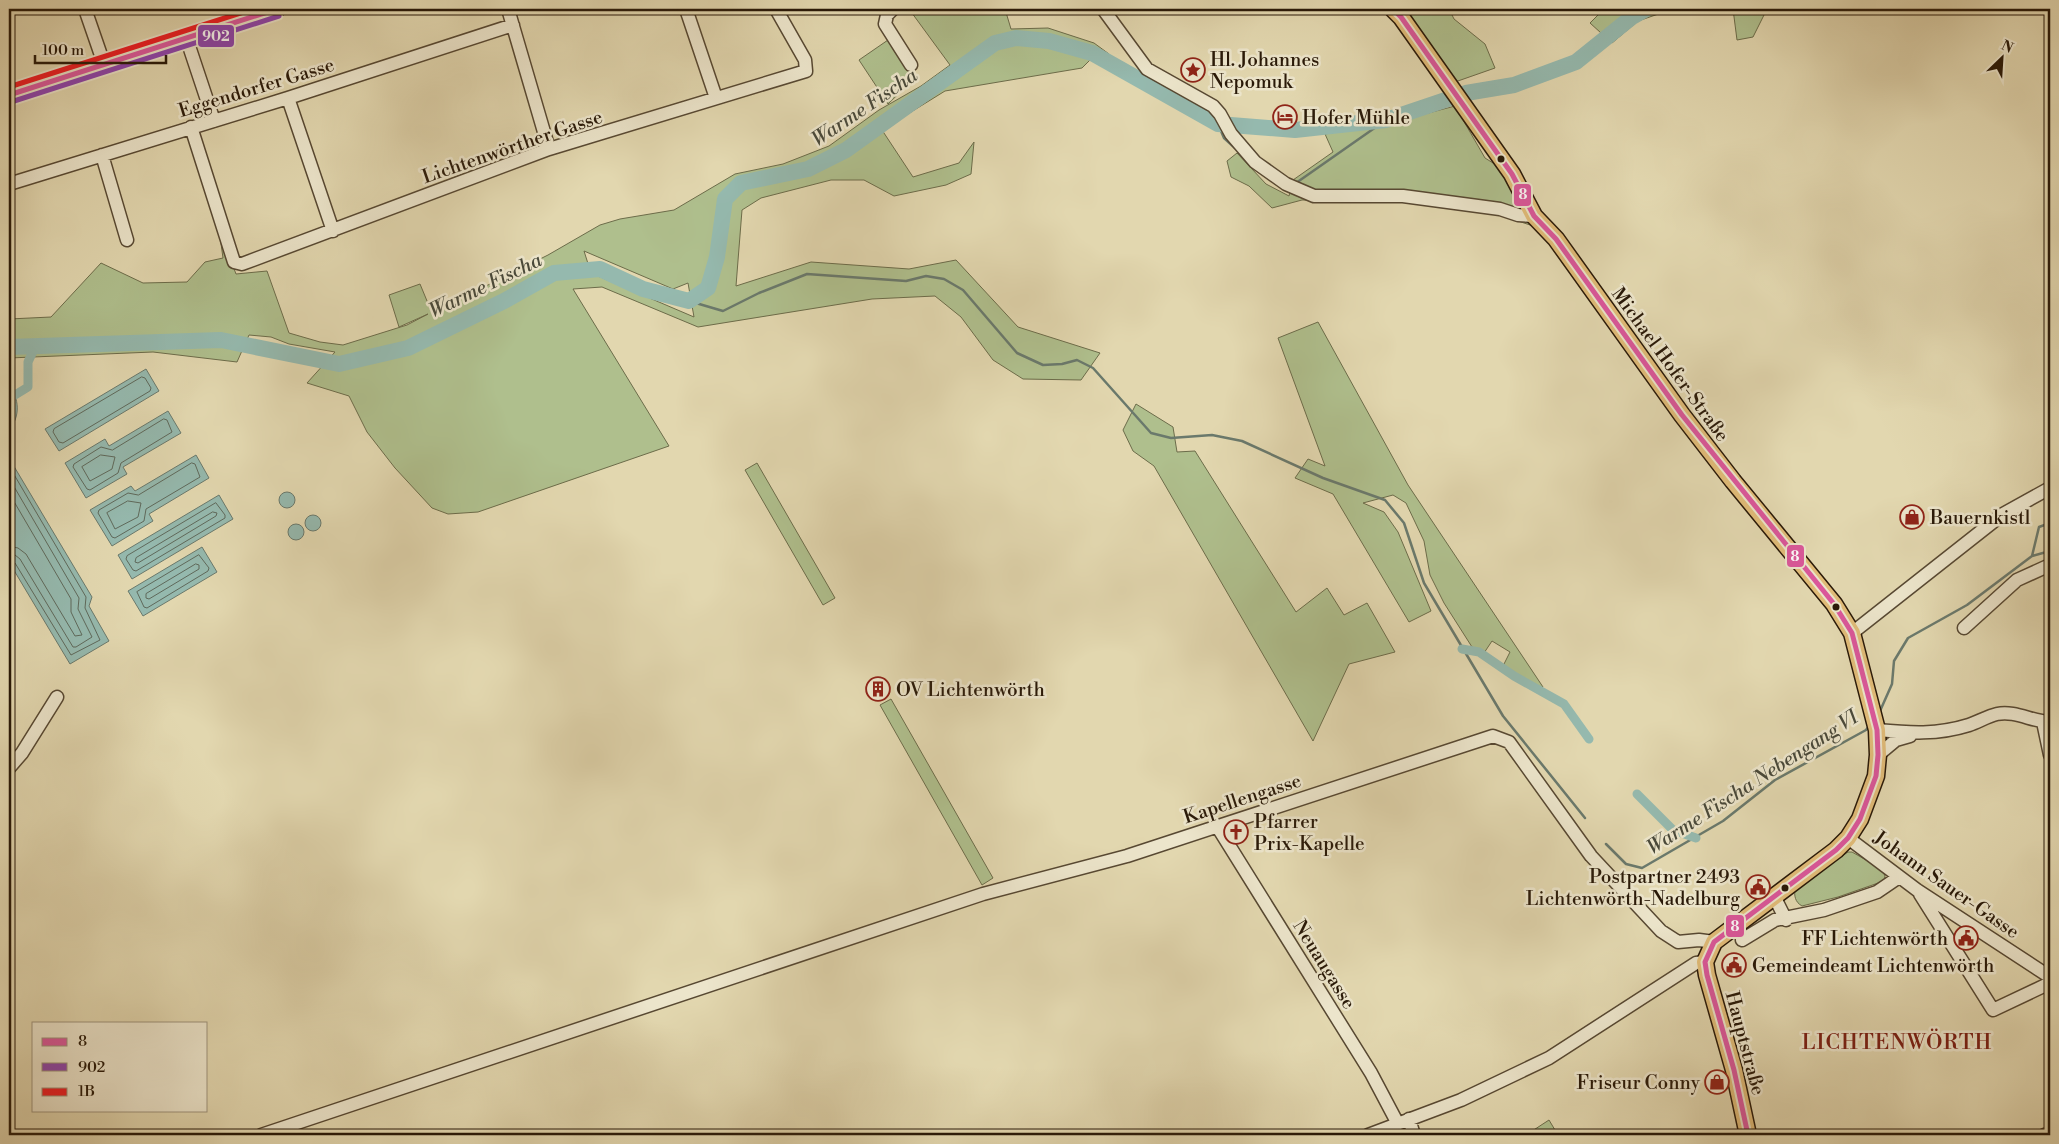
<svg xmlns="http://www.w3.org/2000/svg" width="2059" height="1144" font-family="'Libre Bodoni',serif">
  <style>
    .green { fill: #afbf8d; stroke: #6c6c4a; fill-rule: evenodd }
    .water { fill: #95b9ae; stroke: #6a796c }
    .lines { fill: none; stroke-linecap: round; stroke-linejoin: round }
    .shore { stroke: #5f695b; stroke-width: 1 }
    .stream { stroke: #6a796c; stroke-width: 2.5 }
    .canal { stroke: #95b9ae; stroke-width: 9 }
    .river { stroke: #95b9ae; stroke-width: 16 }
    .minor-casing { stroke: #574832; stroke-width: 15 }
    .major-casing { stroke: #291908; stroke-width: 19 }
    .minor { stroke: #ece5cb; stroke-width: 12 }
    .major { stroke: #e1bc78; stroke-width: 16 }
    .bus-1-casing { stroke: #ece5cb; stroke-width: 9 }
    .bus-2-casing { stroke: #ece5cb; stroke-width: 9 }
    .bus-3-casing { stroke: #ece5cb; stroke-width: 9 }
    .bus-1 { stroke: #db579b; stroke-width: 5 }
    .bus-2 { stroke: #8e44ad; stroke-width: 5 }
    .bus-3 { stroke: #ed1c24; stroke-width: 5 }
    .bus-dot { fill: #291908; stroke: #ece5cb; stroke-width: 2 }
    .labels { text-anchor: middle; stroke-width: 5; stroke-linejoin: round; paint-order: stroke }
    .poi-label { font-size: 19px; fill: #291908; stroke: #ece5cb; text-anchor: start }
    .street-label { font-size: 19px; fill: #291908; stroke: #ece5cb }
    .water-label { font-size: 20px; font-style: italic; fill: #49493a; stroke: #ece5cb }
    .quarter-label { font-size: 21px; letter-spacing: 1px; fill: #7a1f14; stroke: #ece5cb }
    .line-badge { stroke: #ece5cb; stroke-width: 2 }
    .badge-label { font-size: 14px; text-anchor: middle; font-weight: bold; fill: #fff }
  </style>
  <rect width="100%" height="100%" fill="#e2d7af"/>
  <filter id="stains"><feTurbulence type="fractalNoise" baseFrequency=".004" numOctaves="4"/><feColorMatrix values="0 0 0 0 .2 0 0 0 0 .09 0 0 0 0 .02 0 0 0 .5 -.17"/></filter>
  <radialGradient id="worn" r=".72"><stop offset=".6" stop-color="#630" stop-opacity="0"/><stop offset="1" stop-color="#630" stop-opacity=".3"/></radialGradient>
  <path class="green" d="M 909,9 L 1005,9 L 1011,29 L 1048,28 L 1094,43 L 1109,54 L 1090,60 L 1082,68 L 945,91 L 882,130 L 913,177 L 959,163 L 974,142 L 971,174 L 946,185 L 894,196 L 864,180 L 831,180 L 761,198 L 742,210 L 736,286 L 811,262 L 909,269 L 956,260 L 1018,327 L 1100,353 L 1081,380 L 1023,379 L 993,360 L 961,317 L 935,296 L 872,299 L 698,327 L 602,287 L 573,289 L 669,446 L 478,512 L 448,514 L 432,508 L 395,468 L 367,432 L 349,396 L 307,383 L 335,352 L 289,344 L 271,337 L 249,335 L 237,362 L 153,352 L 9,358 L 9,319 L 51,317 L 101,263 L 143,283 L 187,282 L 205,262 L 223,258 L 219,229 L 236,274 L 267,271 L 289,333 L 320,342 L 343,345 L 407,325 L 428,314 L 399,327 L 389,295 L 420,284 L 432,313 L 548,255 L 600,225 L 620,219 L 674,210 L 735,174 L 783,164 L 829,146 L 879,110 L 921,86 L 950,65 ZM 584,251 L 673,289 L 688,283 L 694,317 L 591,273 Z
    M 1402,9 L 1449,9 L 1454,19 L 1485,44 L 1495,68 L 1455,82 Z
    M 1604,9 L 1673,9 L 1638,21 L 1612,43 L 1590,23 Z
    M 1733,9 L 1767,9 L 1753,37 L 1737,40 Z
    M 1792,9 L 1904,9 L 1891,12 Z
    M 888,40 L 915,78 L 888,104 L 859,60 Z
    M 1455,106 L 1485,158 L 1501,168 L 1533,226 L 1494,213 L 1400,201 L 1302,200 L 1272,208 L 1249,186 L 1231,177 L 1227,161 L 1237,153 L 1266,184 L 1289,196 L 1293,180 L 1333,152 L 1325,134 L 1390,123 Z
    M 1318,322 L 1408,485 L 1543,687 L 1541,689 L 1503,666 L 1510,652 L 1492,641 L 1484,653 L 1472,647 L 1444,603 L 1430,575 L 1424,541 L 1406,503 L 1393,495 L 1363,503 L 1384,512 L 1398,532 L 1431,611 L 1409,622 L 1333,494 L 1295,478 L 1308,459 L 1325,466 L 1278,338 Z
    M 1136,404 L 1173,427 L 1177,452 L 1195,451 L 1296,612 L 1327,588 L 1344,615 L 1367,603 L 1395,652 L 1349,664 L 1313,741 L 1154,466 L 1133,451 L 1123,430 Z
    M 757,463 L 835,598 L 823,605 L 745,470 Z
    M 891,699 L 993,878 L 982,885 L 880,705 Z
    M 1848,852 L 1852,852 L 1882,869 L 1885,876 L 1884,881 L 1838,897 L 1802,906 C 1795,902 1794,896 1795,888 Z
    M 1549,1120 L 1558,1135 L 1526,1135 Z"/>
  <path class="water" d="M 146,369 L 159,391 L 59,451 L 45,429 Z
    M 9,385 C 19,398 21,416 9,430 Z
    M 168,411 L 181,433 L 123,467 L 127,474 L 86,498 L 65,463 L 105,439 L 109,446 Z
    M 196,455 L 209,478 L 149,514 L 153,521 L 112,546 L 90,510 L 131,486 L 135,491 Z
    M 9,458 L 92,597 L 89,606 L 109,641 L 70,664 L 9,562 Z
    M279 500a8 8 0 1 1 16 0a8 8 0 1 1-16 0Z
    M 219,495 L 233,519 L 132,579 L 118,555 Z
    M305 523a8 8 0 1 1 16 0a8 8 0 1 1-16 0Z
    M288 532a8 8 0 1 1 16 0a8 8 0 1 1-16 0Z
    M 202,547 L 217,572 L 143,616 L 128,591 Z"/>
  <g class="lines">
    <path class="shore" d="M 142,377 L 145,378 L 151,388 L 150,391 L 63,443 L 59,442 L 53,432 L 54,429 Z
      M 164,419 L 167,420 L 172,432 L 121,463 L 118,473 L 90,490 L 87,489 L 73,467 L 74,464 L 101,447 L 112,450 Z
      M 101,455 L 115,457 L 112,469 L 90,481 L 82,467 Z
      M 192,463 L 195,464 L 200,477 L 146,509 L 144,521 L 115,538 L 112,537 L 98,513 L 99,510 L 128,493 L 138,495 Z
      M 9,466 L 86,597 L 85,608 L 100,640 L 71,655 L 15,563 L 9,560
      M 9,478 L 79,598 L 78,609 L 92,637 L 76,647 L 73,647 L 20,559 L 15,555 L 9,554
      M 9,493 L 71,599 L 71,612 L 82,635 L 75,636 L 26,554 L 18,548 L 9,546
      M 128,501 L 141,503 L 138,517 L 115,529 L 107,513 Z
      M 216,503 L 225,515 L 225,518 L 136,571 L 133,570 L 126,559 L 127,556 Z
      M 213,512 L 217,513 L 216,516 L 138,563 L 135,562 L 136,558 Z
      M 199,555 L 209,568 L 208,571 L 147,608 L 144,607 L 137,592 Z
      M 196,564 L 199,565 L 199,569 L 149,599 L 146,598 L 146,594 Z"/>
    <path class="stream" d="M 1218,124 L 1224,138 L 1235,148
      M 1296,183 L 1386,120
      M 689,301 L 723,311 L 759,293 L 807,274 L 906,281 L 926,276 L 944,279 L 963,290 L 1017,353 L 1043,365 L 1062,364 L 1077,360 L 1093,368 L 1151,433 L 1171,438 L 1212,435 L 1242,441 L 1323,478 L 1385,500 L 1404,523 L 1424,583 L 1503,716 L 1585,818
      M 2032,556 L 2039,527 L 2050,523
      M 1880,711 L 1892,684 L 1894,661 L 1908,638 L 1967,605 L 2032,556 L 2050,551
      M 1606,844 L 1626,864 L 1642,868 L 1723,821 L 1775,780 L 1866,730 L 1869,726"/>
    <path class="canal" d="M 15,395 L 28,387 L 28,362 L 36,345
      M 1462,649 L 1479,652 L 1514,676 L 1564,704 L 1589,739
      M 1637,794 L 1673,830 L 1696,838"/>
    <path class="river" d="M 9,347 L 221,340 L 339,364 L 408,348 L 504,301 L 554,273 L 600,269 L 643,289 L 689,301 L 708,288 L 717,257 L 725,199 L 741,183 L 808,169 L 846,150 L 995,43 L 1016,38 L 1049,41 L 1092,53 L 1218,124 L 1295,130 L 1386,120 L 1466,93 L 1514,85 L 1576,62 L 1632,17 L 1646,9"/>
    <g class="minor-casing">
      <path id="minor" d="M 85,9 L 104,64
        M 508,9 L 549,149
        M 686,9 L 716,98
        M 893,9 L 887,15 L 885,24 L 911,65
        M 1103,9 L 1147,69 L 1213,106 L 1220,114 L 1231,134 L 1255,162 L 1286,184 L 1314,196 L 1403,196 L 1500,209 L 1518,215 L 1534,216
        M 186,37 L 214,121
        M 288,98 L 333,231
        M 191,127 L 234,262 L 242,264 L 549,149 L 806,71 L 805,60 L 776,9
        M 102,155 L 127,240
        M 9,184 L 288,98 L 513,25
        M 1964,628 L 2017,580 L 2050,565
        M 1852,633 L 2003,514 L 2050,488
        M 2043,722 L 2050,755
        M 1877,730 C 1910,733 1937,735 1969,725 C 1978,722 1988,716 1997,714 C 2015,710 2033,722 2050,722
        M 1878,755 L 1896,740 L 1910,736
        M 9,768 L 22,753 L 57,697
        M 1217,826 L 1371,1073 L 1398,1124
        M 1848,838 L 1917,890 L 2050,977
        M 1920,894 L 1993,1010 L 2050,983
        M 1774,896 L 1786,920
        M 1742,940 L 1775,920 L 1824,910 L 1877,892 L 1899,877
        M 1409,1119 L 1414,1135
        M 261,1135 L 983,894 L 1127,856 L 1493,736 L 1509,742 L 1591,856 L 1661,931 L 1678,942 L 1699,940 L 1714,942
        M 1368,1135 L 1461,1100 L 1549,1058 L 1696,963 L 1705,962
        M 2044,1135 L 2050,1133"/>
    </g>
    <g class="major-casing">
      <path id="major" d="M 1393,9 L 1401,17 L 1512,174 L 1534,216 L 1556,239 L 1682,415 L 1733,481 L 1834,604 L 1852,633 L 1877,730 L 1878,755 L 1876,776 L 1860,819 L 1848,838 L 1836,850 L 1714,942 L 1705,962 L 1707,975 L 1734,1070 L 1748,1135
        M 9,95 L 277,9"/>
    </g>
    <use href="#minor" class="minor"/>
    <use href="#major" class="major"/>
    <g class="bus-1-casing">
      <path id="bus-1" d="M 1393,9 L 1401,17 L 1512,174 L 1534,216 L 1556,239 L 1682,415 L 1834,604 L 1852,633 L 1877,730 L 1878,755 L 1876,776 L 1860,819 L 1848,838 L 1836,850 L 1714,942 L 1705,962 L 1707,975 L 1734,1070 L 1748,1135
        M 9,95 L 277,9"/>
    </g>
    <g class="bus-2-casing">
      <path id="bus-2" d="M 11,102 L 279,16"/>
    </g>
    <g class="bus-3-casing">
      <path id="bus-3" d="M 9,87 L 253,9"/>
    </g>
    <use href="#bus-1" class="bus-1"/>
    <use href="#bus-2" class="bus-2"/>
    <use href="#bus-3" class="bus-3"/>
  </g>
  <defs>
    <g id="sight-ring" transform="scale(1.25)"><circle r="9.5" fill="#ece5cb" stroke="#8f2418" stroke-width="1.5"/><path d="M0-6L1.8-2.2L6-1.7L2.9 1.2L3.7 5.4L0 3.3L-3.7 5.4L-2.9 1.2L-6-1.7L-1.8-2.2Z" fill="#8f2418"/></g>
    <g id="hotel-ring" transform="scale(1.25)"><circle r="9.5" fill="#ece5cb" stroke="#8f2418" stroke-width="1.5"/><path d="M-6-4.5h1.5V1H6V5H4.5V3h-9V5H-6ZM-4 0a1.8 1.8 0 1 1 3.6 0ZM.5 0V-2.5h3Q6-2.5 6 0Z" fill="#8f2418"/></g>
    <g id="shop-ring" transform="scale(1.25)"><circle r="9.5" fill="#ece5cb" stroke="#8f2418" stroke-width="1.5"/><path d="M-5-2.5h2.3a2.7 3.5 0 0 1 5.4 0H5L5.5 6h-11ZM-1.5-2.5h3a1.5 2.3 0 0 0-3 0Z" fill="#8f2418"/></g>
    <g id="building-ring" transform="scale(1.25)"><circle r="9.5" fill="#ece5cb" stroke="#8f2418" stroke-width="1.5"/><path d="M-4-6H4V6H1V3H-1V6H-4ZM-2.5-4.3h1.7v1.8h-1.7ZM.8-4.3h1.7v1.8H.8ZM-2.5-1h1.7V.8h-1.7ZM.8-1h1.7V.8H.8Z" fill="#8f2418"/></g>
    <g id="church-ring" transform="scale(1.25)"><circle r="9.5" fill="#ece5cb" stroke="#8f2418" stroke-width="1.5"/><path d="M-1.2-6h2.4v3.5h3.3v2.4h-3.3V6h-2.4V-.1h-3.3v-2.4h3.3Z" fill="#8f2418"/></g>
    <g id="civic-ring" transform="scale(1.25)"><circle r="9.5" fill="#ece5cb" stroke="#8f2418" stroke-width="1.5"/><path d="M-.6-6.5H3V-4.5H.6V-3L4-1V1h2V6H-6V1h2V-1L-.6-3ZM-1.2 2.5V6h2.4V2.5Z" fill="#8f2418"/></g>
  </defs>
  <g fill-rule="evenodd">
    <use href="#sight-ring" x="1193" y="70"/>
    <use href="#hotel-ring" x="1285" y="117"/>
    <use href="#shop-ring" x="1912" y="517"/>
    <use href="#building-ring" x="878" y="689"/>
    <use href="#church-ring" x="1236" y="832"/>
    <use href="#civic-ring" x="1758" y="887"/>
    <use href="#civic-ring" x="1966" y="938"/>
    <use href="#civic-ring" x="1734" y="965"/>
    <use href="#shop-ring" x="1717" y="1082"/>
  </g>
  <g class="bus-dot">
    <circle cx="1501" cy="159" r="4.5"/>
    <circle cx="1836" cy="607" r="4.5"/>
    <circle cx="1785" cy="888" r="4.5"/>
  </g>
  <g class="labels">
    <g class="poi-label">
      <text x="1210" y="66">Hl. Johannes<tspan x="1210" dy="22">Nepomuk</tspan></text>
      <text x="1302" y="124">Hofer Mühle</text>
      <text x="1930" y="524">Bauernkistl</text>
      <text x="896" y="696">OV Lichtenwörth</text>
      <text x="1254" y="828">Pfarrer<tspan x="1254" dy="22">Prix-Kapelle</tspan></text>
      <text x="1740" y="883" text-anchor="end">Postpartner 2493<tspan x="1740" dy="22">Lichtenwörth-Nadelburg</tspan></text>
      <text x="1948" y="945" text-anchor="end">FF Lichtenwörth</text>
      <text x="1752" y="972">Gemeindeamt Lichtenwörth</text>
      <text x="1700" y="1089" text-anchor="end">Friseur Conny</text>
    </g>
    <g class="street-label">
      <text transform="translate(256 87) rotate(-17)" y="7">Eggendorfer Gasse</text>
      <text transform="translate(512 146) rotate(-19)" y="7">Lichtenwörther Gasse</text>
      <text transform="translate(1671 364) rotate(54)" y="7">Michael Hofer-Straße</text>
      <text transform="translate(1242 798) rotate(-18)" y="7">Kapellengasse</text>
      <text transform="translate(1947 884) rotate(35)" y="7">Johann Sauer-Gasse</text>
      <text transform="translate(1325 964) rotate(58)" y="7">Neuaugasse</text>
      <text transform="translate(1746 1043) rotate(75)" y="7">Hauptstraße</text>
    </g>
    <g class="water-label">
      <text transform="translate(864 107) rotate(-34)" y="7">Warme Fischa</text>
      <text transform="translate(485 285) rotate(-26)" y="7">Warme Fischa</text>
      <text transform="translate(1752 782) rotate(-33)" y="7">Warme Fischa Nebengang VI</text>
    </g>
    <g class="quarter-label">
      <text x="1897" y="1049">LICHTENWÖRTH</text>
    </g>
  </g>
  <g class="line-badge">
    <rect x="197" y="24" width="38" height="24" rx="5" fill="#8e44ad"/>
    <rect x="1513" y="183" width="19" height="24" rx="5" fill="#db579b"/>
    <rect x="1786" y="544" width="19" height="24" rx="5" fill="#db579b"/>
    <rect x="1725" y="914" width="20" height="24" rx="5" fill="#db579b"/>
  </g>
  <g class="badge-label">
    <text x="216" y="41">902</text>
    <text x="1523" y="199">8</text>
    <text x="1795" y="561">8</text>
    <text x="1735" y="931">8</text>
  </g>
  <rect width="2059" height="1144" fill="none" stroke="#e2d7af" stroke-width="30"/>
  <rect x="10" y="10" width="2039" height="1124" fill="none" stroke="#291908" stroke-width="2.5"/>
  <rect x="15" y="15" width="2029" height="1114" fill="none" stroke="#291908"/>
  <rect x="32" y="1022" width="175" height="90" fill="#ece5cb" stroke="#9e937d"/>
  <rect x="42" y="1038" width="25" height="8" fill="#db579b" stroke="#9e937d"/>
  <text x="78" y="1046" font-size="15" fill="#291908">8</text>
  <rect x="42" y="1063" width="25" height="8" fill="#8e44ad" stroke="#9e937d"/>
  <text x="78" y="1072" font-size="15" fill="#291908">902</text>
  <rect x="42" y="1088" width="25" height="8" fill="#ed1c24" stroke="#9e937d"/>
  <text x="78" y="1096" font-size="15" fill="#291908">1B</text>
  <g transform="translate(2002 58) rotate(25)" stroke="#ece5cb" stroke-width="4" paint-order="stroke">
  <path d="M0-4L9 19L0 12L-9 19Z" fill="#291908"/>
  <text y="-8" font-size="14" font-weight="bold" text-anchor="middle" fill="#291908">N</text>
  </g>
  <path d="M35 55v8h131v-8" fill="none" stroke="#291908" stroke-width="2.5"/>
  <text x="42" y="55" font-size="15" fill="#291908" stroke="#ece5cb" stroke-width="4" paint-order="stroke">100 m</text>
  <rect width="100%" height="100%" filter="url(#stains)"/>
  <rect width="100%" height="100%" fill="url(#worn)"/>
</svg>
